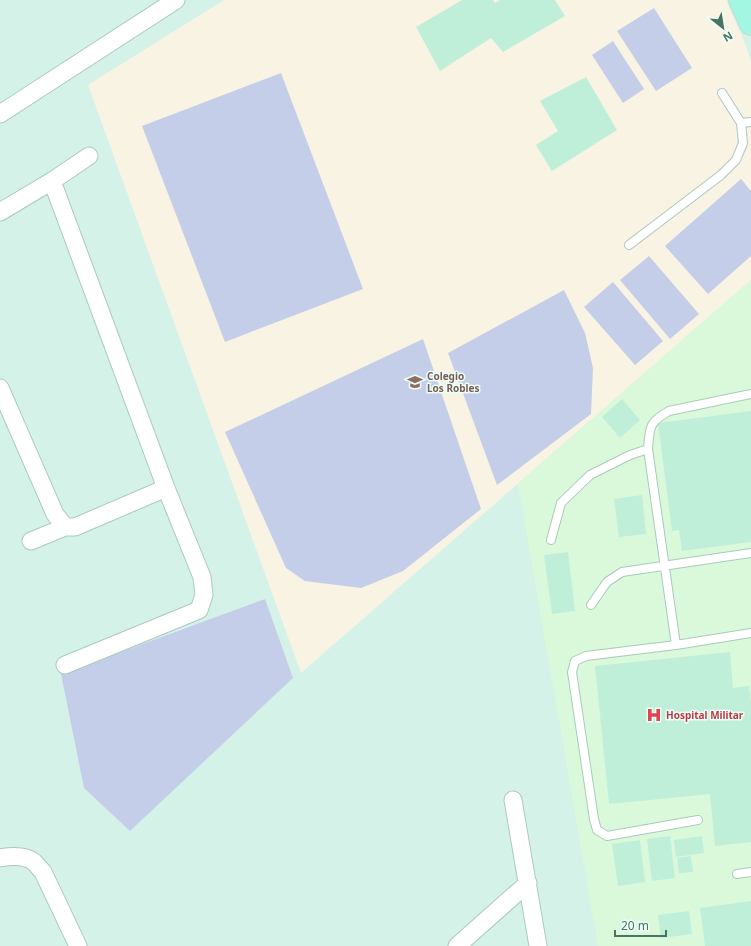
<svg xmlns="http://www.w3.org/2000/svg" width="751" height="946" font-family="'Noto Sans',sans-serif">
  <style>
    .residential { fill: #d5f2e9 }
    .education { fill: #f8f3e3 }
    .medical { fill: #d9f9da }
    .green { fill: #c5cee8 }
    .building { fill: #bfefd9 }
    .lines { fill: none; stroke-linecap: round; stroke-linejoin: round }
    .service-casing { stroke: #aac9bd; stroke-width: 10 }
    .minor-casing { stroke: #aac9bd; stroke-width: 19 }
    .primary-casing { stroke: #cdd8d2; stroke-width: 24 }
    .service { stroke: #fff; stroke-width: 8 }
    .minor { stroke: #fff; stroke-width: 17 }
    .primary { stroke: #a2f7e2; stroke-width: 22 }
    .labels { text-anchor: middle; stroke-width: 3; stroke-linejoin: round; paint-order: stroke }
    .education-label { font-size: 10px; font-weight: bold; fill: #785e54; stroke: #ecfef9; text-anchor: start }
    .health-label { font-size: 10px; font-weight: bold; fill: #be3a42; stroke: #ecfef9; text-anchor: start }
  </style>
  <rect width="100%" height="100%" fill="#e6fbf6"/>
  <path class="residential" d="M 0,0 L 751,0 L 751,946 L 0,946 Z"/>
  <path class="education" d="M 224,0 L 726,0 L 746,46 L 751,61 L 751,280 L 301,673 L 88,85 Z"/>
  <path class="medical" d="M 751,280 L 751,946 L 598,946 L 518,484 Z"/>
  <path class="green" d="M 654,8 L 692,68 L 656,91 L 617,31 Z
    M 613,41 L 644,89 L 623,103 L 592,55 Z
    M 281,73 L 363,289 L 225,342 L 142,126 Z
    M 741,179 L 751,191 L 751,256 L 708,294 L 665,246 Z
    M 649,256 L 699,314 L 670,339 L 620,280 Z
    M 613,282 L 663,341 L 635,365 L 584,307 Z
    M 564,290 L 585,333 L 593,368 L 591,414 L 497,485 L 448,353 Z
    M 423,339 L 481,509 L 403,571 L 361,588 L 305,581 L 286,568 L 225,432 Z
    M 265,599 L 293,678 L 130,831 L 84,788 L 61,674 Z"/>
  <path class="building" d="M 462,0 L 493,0 L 495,3 L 500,0 L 555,0 L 565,16 L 503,52 L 491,38 L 440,71 L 416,27 Z
    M 586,77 L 617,130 L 552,171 L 536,145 L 558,131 L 540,101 Z
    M 622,399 L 640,420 L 620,438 L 602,417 Z
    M 751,411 L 751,542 L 682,551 L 679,530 L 672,531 L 658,423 Z
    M 642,495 L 646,534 L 619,537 L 614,499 Z
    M 568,552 L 575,611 L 552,614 L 544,555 Z
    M 730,652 L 733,688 L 749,686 L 751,704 L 751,842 L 715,846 L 710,794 L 609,804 L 595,666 Z
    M 670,836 L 675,878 L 652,881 L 647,839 Z
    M 702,836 L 704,853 L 676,857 L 674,840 Z
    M 640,840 L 645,882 L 618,886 L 612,844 Z
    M 691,856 L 693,872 L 679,873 L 677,858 Z
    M 751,901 L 751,946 L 705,946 L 700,908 Z
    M 689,911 L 692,934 L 661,938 L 658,915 Z"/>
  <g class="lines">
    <g class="service-casing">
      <path id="service" d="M 741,123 L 751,122
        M 629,245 L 721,175 L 736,160 L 743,143 L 741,123 L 722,93
        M 551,540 L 561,503 L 590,475 L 630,455 L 648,449
        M 591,605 L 607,582 L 622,572 L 751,553
        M 676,645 L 648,449 C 650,427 648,423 669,411 L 751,394
        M 698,820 L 607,836 L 597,830 L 594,819 L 572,672 L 575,661 L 586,656 L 676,645 L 751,633
        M 737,874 L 751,872"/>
    </g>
    <g class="minor-casing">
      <path id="minor" d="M 0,114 L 176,0
        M 52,181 L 166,488 L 202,577 L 204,595 L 199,610 L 65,665
        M 0,212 L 52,181 L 89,156
        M 0,388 L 55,514 L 65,527
        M 31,541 L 65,527 L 75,527 L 166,488
        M 513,800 L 538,946
        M 0,858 C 11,856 25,855 34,862 C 37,865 40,869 43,872 L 78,946
        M 457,946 L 528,883"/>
    </g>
    <g class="primary-casing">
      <path id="primary" d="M 740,0 L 751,24"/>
    </g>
    <use href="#service" class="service"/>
    <use href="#minor" class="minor"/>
    <use href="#primary" class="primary"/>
  </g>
  <defs>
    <g id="school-bare" transform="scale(1.2)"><path d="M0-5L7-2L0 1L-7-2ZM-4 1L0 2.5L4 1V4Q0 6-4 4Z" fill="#8d6e63" stroke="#ecfef9" stroke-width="2.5" paint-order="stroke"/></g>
    <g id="hospital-bare" transform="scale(1.2)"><path d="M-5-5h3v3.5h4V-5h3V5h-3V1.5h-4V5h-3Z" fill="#e0444e" stroke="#ecfef9" stroke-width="2.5" paint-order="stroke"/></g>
  </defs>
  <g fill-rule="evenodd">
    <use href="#school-bare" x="415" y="382"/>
    <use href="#hospital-bare" x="654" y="715"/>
  </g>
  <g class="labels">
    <g class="education-label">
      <text x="427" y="380">Colegio<tspan x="427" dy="12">Los Robles</tspan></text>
    </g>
    <g class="health-label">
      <text x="666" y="719">Hospital Militar</text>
    </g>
  </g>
  <g transform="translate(723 28) rotate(150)" stroke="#ecfef9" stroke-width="3" paint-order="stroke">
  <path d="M0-3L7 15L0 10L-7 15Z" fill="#4c735f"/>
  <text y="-6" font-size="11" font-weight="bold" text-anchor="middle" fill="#4c735f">N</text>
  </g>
  <path d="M615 930v6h51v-6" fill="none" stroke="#4c735f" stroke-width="2"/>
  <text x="621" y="930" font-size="12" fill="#4c735f" stroke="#ecfef9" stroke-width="3" paint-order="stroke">20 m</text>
</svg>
